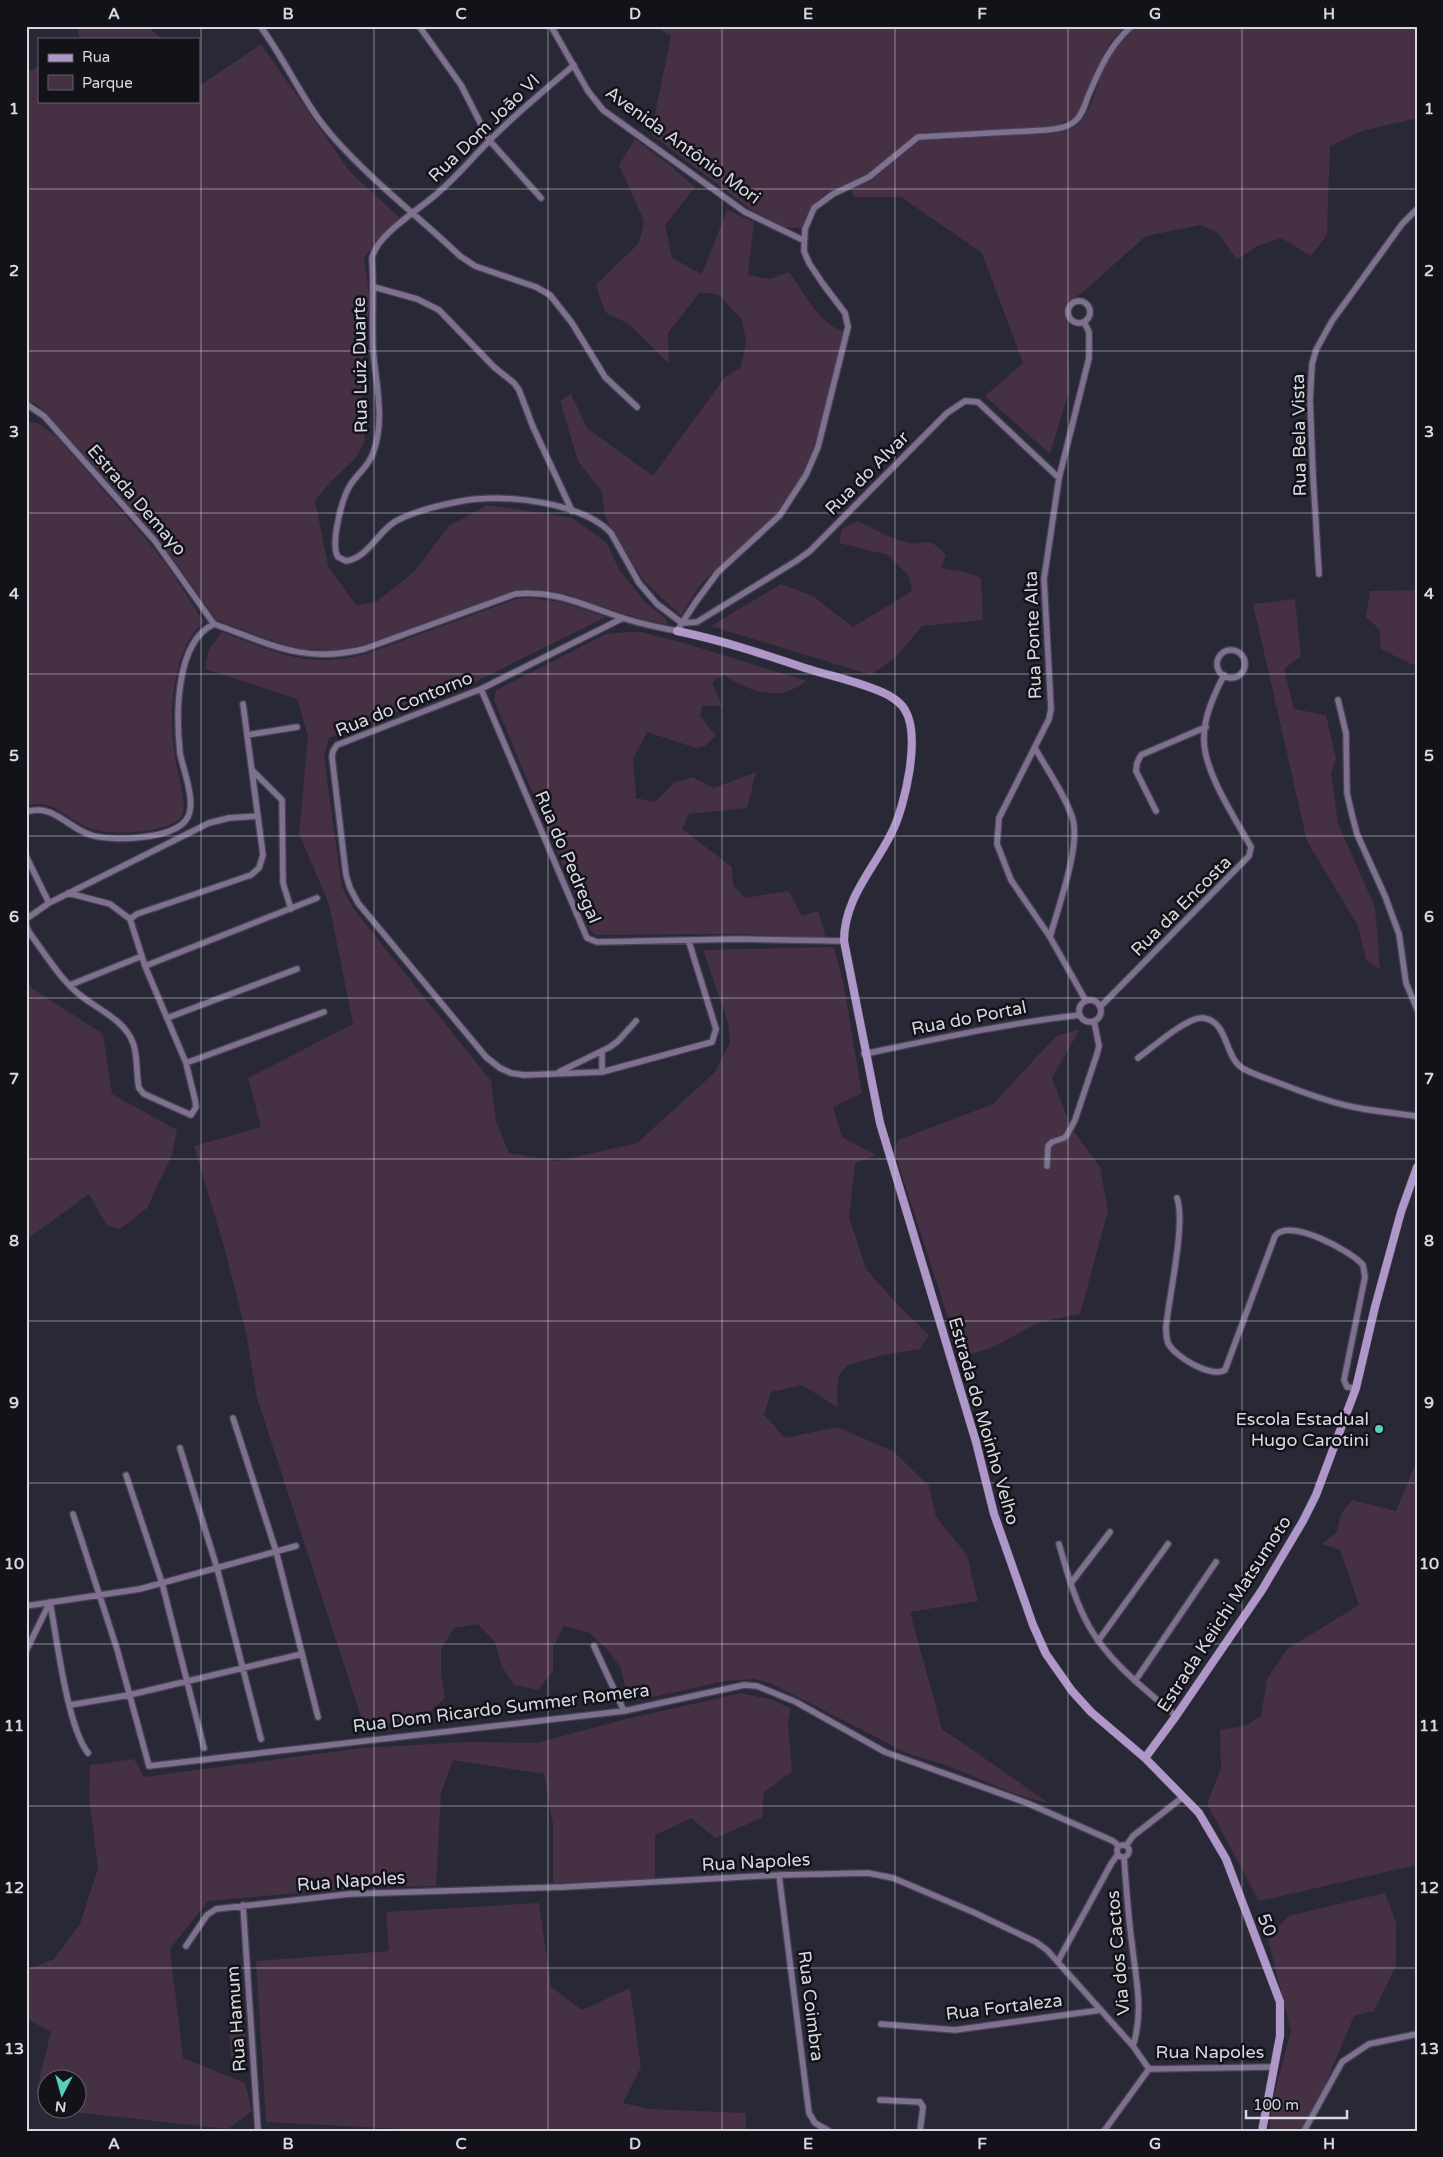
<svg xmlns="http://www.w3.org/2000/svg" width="1443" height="2157" font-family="'Varela Round',sans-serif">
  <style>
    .green { fill: #453044 }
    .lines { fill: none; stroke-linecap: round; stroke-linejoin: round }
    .street-casing { stroke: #454452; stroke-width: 8 }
    .secondary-casing { stroke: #454452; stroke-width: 9 }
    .street { stroke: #7f708f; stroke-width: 5.5 }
    .secondary { stroke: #b097c9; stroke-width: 8 }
    .grid { fill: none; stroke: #d8d8e1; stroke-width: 1; stroke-opacity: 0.55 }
    .poi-dot { fill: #5acebd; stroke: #121218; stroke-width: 2 }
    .labels { text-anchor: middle; stroke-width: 5; stroke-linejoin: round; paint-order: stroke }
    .street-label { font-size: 18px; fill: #d8d8e1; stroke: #121218 }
    .poi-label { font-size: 18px; fill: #d8d8e1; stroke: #121218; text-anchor: end }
    .neatline { fill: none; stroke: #d8d8e1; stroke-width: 2 }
    .grid-label { font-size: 16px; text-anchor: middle; font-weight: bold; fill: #d8d8e1 }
  </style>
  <rect width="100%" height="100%" fill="#292837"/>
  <path class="green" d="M 78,26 L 147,26 L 162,39 L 79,39 Z
    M 655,26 L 1126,26 C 1100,48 1091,82 1078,113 C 1055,140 953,126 916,134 C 899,146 886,163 868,174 C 836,193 815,187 801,228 L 784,227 L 750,209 L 651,134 L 671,36 Z
    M 1138,26 L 1417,26 L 1417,118 L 1362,131 L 1330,146 L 1327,235 L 1311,256 L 1281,238 L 1257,246 L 1237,260 L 1218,233 L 1201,225 L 1146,236 L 1083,292 L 1066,304 L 1070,388 L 1050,454 L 985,396 L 1023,363 L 982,253 L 901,197 L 854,197 L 851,190 L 871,181 L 919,141 L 1046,134 C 1056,133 1067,132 1076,126 C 1091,116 1098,81 1106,64 C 1114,49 1125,38 1138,26 Z
    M 261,44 L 351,173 L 399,217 L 364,257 L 370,301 L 363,364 L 361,409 L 365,441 L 355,459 L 331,481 L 315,501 L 328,566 L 356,605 L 376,602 L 414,572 L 449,526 L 488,505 L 572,518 L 606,542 L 620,571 L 644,601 L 666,619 L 668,625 C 653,621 637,618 622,613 C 583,601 556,585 514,590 L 363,645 L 342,650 L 302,649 L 284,645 L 217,620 L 158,538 L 47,413 L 34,403 L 26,400 L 26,73 L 39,66 L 39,101 L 199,101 L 199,86 Z
    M 635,139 L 672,167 L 695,187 L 665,225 L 672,258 L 702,274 L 727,210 L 754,222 L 748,275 L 770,279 L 789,272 C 804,292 819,325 845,332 L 814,446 C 804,474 788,503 767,524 C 747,542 725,558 707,578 C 696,588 689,603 681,616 L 644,581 L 605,517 L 602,492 L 578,461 L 560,401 L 571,394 L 587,428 L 653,476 L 725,377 L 741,367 L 746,342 L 742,320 L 719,295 L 700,292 L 668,333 L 669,364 L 629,324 L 605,312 L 596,285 L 639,243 L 644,221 L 619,165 Z
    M 26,421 L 37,423 L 56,436 L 150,544 L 171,571 L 204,622 C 172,648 168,717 175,755 C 177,773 184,790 184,808 C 183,811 183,813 182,816 C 170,833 111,836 93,829 C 69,822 54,797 26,806 Z
    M 858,521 C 873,528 889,538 905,542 C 926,548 925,532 946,555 L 941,568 L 966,572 L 981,578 L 983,620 L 922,626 L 897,656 L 871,675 L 711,626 L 781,584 L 813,596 L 853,627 L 912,591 L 909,576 L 888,555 L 839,543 L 842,529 Z
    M 1417,590 L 1417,665 L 1411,664 L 1381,649 L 1379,629 L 1366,617 L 1370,591 Z
    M 531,598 L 561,602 L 606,617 L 477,681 L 329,738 L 324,757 L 342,887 L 353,908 L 491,1081 L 496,1121 L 509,1153 L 558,1161 L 637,1143 L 714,1073 L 730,1043 L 728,1022 L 703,950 L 834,947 L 844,986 L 862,1093 L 833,1107 L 842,1137 L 876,1155 L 855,1163 L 849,1217 L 866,1269 L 898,1305 L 929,1335 L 920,1349 L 884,1355 L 847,1365 L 838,1377 L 837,1407 L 802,1385 L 771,1392 L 764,1415 L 785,1438 L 837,1427 L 893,1451 L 929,1486 L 936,1517 L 967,1555 L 978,1601 L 910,1612 L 942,1729 L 1049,1803 C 1012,1796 979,1777 945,1765 C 923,1757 908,1757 888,1743 L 770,1683 L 754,1679 L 726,1681 L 652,1697 L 626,1691 L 621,1668 L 606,1648 L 588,1632 L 564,1626 L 553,1647 L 553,1671 L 538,1690 L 514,1685 L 501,1665 L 495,1642 L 478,1624 L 454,1628 L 441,1649 L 441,1674 L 445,1698 L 427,1714 L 403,1722 L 364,1726 L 257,1398 L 246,1333 L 225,1250 L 194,1146 L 261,1127 L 248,1078 L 353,1024 L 329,904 L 299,834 L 308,736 L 297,699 L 205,669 L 209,649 L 222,632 C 278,653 305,669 366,654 L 516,599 Z
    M 1295,599 L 1301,656 L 1284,669 L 1294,709 L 1326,715 L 1336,759 L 1331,773 L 1338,824 L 1375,907 L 1380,969 L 1366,960 L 1358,926 L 1307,841 L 1253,604 Z
    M 627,632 L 641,632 L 680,642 L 807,681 C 800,685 790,692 783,693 C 763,696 739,686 724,675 L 712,682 L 722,706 L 702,706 L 700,716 L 716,736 L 705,746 L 696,748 L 647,732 L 633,759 L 636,798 L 655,802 L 675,782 L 693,777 L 714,788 L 756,772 L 747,808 L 689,814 L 682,829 L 732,867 L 733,885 L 745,898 L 789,891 L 802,916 L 818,911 L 826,938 L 732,934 L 595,935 L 589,928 L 494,700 L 496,690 L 606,634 Z
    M 26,980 L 33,989 L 103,1034 L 112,1094 L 177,1130 L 172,1155 L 147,1208 L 120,1229 L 107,1226 L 89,1194 L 26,1240 L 26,1148 L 28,1137 L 26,1136 Z
    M 1080,1029 L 1052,1078 L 1071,1127 L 1100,1167 L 1108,1211 L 1080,1314 L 1040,1322 L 993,1347 L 970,1355 L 953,1333 L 894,1151 L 898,1140 L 993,1104 L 1056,1036 Z
    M 1417,1460 L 1417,1865 L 1259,1901 L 1207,1804 L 1221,1768 L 1220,1730 L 1245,1726 L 1261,1716 L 1267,1679 L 1287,1649 L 1359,1605 L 1340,1550 L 1322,1544 L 1336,1533 L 1341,1514 L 1352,1500 L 1396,1511 Z
    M 741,1693 L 773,1700 L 791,1709 L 788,1721 L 792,1772 L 764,1792 L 762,1818 L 715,1838 L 691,1818 L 655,1835 L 655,1879 L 553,1883 L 553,1824 L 544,1774 L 453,1760 L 441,1793 L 436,1886 L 365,1887 L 208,1901 L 170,1949 L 183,2058 L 245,2083 L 252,2111 L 228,2129 L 65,2111 L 63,2110 L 78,2110 L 78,2080 L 48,2080 L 47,2099 L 36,2092 L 51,2032 L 26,2018 L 26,1970 L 54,1959 L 80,1924 L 98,1868 L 89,1798 L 90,1765 L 134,1759 L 144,1777 L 362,1748 L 469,1742 L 536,1743 L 626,1719 Z
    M 1385,1893 L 1396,1923 L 1396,1966 L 1374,2011 L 1354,2016 L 1327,2080 L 1309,2131 L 1269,2131 L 1272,2103 L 1291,2031 L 1268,1939 L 1288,1916 Z
    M 539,1903 L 551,1987 L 582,2010 L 630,1988 L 641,2067 L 623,2103 L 649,2109 L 746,2113 L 746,2131 L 441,2131 L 266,2122 L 256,1961 L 389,1951 L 386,1912 Z
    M 245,2028 L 247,2057 L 231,2058 L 229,2030 Z"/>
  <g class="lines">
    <g class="street-casing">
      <path id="street" d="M 260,26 C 287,62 304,105 334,138 C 372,181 419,217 460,256 L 475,266 L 536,287 L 550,295 L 572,323 L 605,377 L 637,407
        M 419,26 L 461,85 L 489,140 L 541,198
        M 551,26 L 588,91 L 603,110 L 745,212 L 803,240
        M 574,65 C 545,90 515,114 489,141 C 473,157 458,175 441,190 C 423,208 377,233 372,258 C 374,288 372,317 373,347 C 375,382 386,418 373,453 C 369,466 358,473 351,484 C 342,497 330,544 338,557 L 346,561 C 368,558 378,531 396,521 C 415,511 440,505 462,501 C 502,493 582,502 611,533 L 639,583 L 657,604 L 682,623 L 697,622 L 796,561 L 810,551 L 947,413 L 965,401 L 978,402 L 1059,478
        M 374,287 L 417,299 L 439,310 L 494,367 L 514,383 L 519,390 L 533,427 L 572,511
        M1068 312a11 11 0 1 1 22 0a11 11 0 1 1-22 0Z
        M 1084,322 L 1089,332 L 1089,358 L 1059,478 L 1044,579 L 1051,709 L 1049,719 L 999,818 L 997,844 L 1011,880 L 1050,937 L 1086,1001
        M 26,404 L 44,416 L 155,541 L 214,624
        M 1319,574 L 1313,475 L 1310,400 L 1312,364 L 1316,350 L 1332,321 L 1402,224 L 1417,209
        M 623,618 L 481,689 L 337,745 L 333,751 L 332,757 L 346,875 L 350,888 L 358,903 L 486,1057 L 500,1068 L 511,1073 L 524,1075 L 602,1072 L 712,1042 L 716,1029 L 689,942
        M 214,624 C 271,644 302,664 364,649 L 515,594 C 556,590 583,605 620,617 C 639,624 658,627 677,631 L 695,603 L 718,572 L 780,515 L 806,475 L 818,447 L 848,327 L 845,313 L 823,284 L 809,263 L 804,251 L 805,229 L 814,208 L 833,194 L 869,177 L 918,137 L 1046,130 C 1056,129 1067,128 1075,121 C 1083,115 1085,103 1089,94 C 1100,68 1110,45 1132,26
        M1217 664a14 14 0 1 1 28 0a14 14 0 1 1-28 0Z
        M 481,689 L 587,938 L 597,942 L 738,939 L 844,941
        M 1338,700 L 1346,733 L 1347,793 L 1352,815 L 1357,834 L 1385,896 L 1399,934 L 1406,983 L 1417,1009
        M 247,735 L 297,727
        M 1035,748 C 1046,768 1067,798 1073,820 C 1080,849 1058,907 1050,937
        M 252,770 L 282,800 L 283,883 L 291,909
        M 1156,811 L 1136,771 L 1137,763 L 1141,755 L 1206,727
        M 26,812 C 54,803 67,828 91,835 C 113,842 172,839 186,820 C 198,805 183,770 180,753 C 176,716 175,642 214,624
        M 26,856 L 49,903
        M 26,919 L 49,903 L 209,823 L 229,818 L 258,816
        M 130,919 L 137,914 L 251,875 L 259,868 L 263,855 L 243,704
        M 26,922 L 27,928 L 31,935 C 46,955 60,979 80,995 C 97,1009 125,1020 133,1043 C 138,1056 136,1074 139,1088 L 144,1094 L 191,1115 L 196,1107 L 195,1100 L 186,1063 L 145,966 L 130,919 L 110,904 L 68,893
        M 145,966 L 317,898
        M 70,985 L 142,956
        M1079 1011a11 11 0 1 1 22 0a11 11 0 1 1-22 0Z
        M 1100,1007 L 1249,856 L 1251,847 C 1235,818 1203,771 1204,738 C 1204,716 1214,695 1224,675
        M 167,1018 L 297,969
        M 864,1054 C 936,1039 1008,1023 1080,1015
        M 1138,1058 C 1152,1048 1188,1016 1203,1018 C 1229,1021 1224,1059 1244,1069 C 1255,1075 1268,1079 1279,1083 C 1302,1092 1325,1101 1349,1106 C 1371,1111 1394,1113 1417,1116
        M 186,1063 L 324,1012
        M 559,1072 L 610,1047 L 618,1041 L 636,1021
        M 602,1072 L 602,1052
        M 1047,1166 L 1048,1146 L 1052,1142 L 1064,1138 L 1067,1135 L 1075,1120 L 1097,1054 L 1099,1046 L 1094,1021
        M 1177,1198 C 1186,1223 1169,1296 1166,1327 C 1166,1332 1166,1337 1168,1343 C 1175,1357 1211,1378 1225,1370 L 1275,1236 C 1289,1217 1351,1251 1363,1265 L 1365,1277 L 1344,1380 L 1347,1387 L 1356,1388
        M 233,1418 L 276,1551 L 318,1717
        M 180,1448 L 217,1568 L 261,1739
        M 126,1475 L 162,1583 L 204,1748
        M 73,1514 L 117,1649 L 149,1766 L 624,1711 L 744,1685 L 757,1686 L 796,1702 L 885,1752 L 1027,1803 L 1113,1841 L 1119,1846
        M 1059,1544 C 1067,1572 1075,1602 1090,1628 C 1111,1664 1145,1689 1176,1716
        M 1071,1583 L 1110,1532
        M 50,1602 C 57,1639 67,1726 88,1753
        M 26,1606 L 140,1589 L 296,1546
        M 1098,1641 L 1168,1544
        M 594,1646 L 624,1711
        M 26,1651 L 50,1602
        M 1135,1681 L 1216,1562
        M 70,1705 L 129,1695 L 302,1654
        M1117 1851a6 6 0 1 1 12 0a6 6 0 1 1-12 0Z
        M 1126,1846 L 1133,1836 L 1183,1797
        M 1124,1857 C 1126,1886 1128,1915 1132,1944 C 1136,1981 1144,2010 1133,2046
        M 779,1875 L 809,2113 L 815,2123 L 829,2131
        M 243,1905 L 258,2131
        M 186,1946 L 207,1915 L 216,1909 L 349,1894 L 564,1887 L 779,1875 L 868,1873 L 893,1878 L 973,1912 L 1036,1942 L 1047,1950 L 1133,2046 L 1149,2069
        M 1058,1961 L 1111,1864 L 1118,1854
        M 881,2024 L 955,2030 L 1101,2010
        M 1149,2069 L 1273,2067
        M 880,2100 L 920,2102 L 923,2107 L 920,2131
        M 1104,2131 L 1149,2069
        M 1304,2131 L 1342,2062 L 1369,2044 L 1417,2034"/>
    </g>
    <g class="secondary-casing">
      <path id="secondary" d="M 677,631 C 721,640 763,654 805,668 C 833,677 862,682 888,695 C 895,699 902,704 905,710 C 921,736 905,806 892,832 C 874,869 844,898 844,941 L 880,1123 L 976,1442 L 994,1514 L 1033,1625 L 1046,1654 L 1072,1691 L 1091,1712 L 1145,1758 L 1199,1813 L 1226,1859 L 1280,2002 L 1280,2036 L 1262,2131
        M 1145,1758 L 1176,1716 L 1262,1590 L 1303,1521 L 1316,1495 L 1356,1388 L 1375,1307 L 1401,1212 L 1417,1167"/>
    </g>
    <use href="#street" class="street"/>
    <use href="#secondary" class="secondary"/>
  </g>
  <path class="grid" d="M 201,26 L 201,2131M 374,26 L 374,2131M 548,26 L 548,2131M 722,26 L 722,2131M 895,26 L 895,2131M 1068,26 L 1068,2131M 1242,26 L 1242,2131M 26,189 L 1417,189M 26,351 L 1417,351M 26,513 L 1417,513M 26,674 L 1417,674M 26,836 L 1417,836M 26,998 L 1417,998M 26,1159 L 1417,1159M 26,1321 L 1417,1321M 26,1483 L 1417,1483M 26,1644 L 1417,1644M 26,1806 L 1417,1806M 26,1968 L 1417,1968"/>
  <circle class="poi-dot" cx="1379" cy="1429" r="5"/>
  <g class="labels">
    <g class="street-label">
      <text transform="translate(484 128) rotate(-44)" y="6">Rua Dom João VI</text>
      <text transform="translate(683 145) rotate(36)" y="6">Avenida Antônio Mori</text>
      <text transform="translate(360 365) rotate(-91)" y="6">Rua Luiz Duarte</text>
      <text transform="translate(1299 435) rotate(-91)" y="6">Rua Bela Vista</text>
      <text transform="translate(867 473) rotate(-45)" y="6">Rua do Alvar</text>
      <text transform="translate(137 500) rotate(49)" y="6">Estrada Demayo</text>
      <text transform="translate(1033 635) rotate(-92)" y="6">Rua Ponte Alta</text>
      <text transform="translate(404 704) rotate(-22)" y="6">Rua do Contorno</text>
      <text transform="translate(568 857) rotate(67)" y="6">Rua do Pedregal</text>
      <text transform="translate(1181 906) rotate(-45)" y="6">Rua da Encosta</text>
      <text transform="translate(969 1018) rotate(-11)" y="6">Rua do Portal</text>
      <text transform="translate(984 1421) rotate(74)" y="6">Estrada do Moinho Velho</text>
      <text transform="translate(1224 1614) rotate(-57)" y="6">Estrada Keiichi Matsumoto</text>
      <text transform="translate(501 1708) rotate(-7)" y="6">Rua Dom Ricardo Summer Romera</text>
      <text transform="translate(756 1862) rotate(-3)" y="6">Rua Napoles</text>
      <text transform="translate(351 1881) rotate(-4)" y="6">Rua Napoles</text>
      <text transform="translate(1267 1925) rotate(69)" y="6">50</text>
      <text transform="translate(1118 1953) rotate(-95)" y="6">Via dos Cactos</text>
      <text transform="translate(811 2006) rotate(83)" y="6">Rua Coimbra</text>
      <text transform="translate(1004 2007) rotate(-7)" y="6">Rua Fortaleza</text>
      <text transform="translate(236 2019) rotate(-94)" y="6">Rua Hamum</text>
      <text x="1210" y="2058">Rua Napoles</text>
    </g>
    <g class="poi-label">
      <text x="1369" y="1425">Escola Estadual<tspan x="1369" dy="21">Hugo Carotini</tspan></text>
    </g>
  </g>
  <rect width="1443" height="2157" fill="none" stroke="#121218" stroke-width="55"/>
  <rect x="38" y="38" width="162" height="65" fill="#121218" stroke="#616168"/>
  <rect x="48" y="54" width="25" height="8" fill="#b097c9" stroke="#616168"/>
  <text x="82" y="62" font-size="15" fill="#d8d8e1">Rua</text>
  <rect x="48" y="75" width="25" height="15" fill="#453044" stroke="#616168"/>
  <text x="82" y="88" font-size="15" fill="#d8d8e1">Parque</text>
  <g transform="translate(62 2094) rotate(186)"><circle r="24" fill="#121218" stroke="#616168"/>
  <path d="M0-4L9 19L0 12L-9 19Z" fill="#5acebd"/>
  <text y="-8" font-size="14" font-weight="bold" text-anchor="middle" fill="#d8d8e1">N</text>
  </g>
  <path d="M1246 2110v8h101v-8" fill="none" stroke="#d8d8e1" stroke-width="2.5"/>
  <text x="1253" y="2110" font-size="15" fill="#d8d8e1" stroke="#121218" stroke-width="4" paint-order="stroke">100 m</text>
  <rect x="28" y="28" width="1388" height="2102" class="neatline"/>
  <g class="grid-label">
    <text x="114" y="19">A</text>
    <text x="288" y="19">B</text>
    <text x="461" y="19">C</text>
    <text x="635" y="19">D</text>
    <text x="808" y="19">E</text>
    <text x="982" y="19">F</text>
    <text x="1155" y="19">G</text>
    <text x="1329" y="19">H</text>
    <text x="14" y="114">1</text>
    <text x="1429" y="114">1</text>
    <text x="14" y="276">2</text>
    <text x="1429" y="276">2</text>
    <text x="14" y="437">3</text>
    <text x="1429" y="437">3</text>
    <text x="14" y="599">4</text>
    <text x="1429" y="599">4</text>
    <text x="14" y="761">5</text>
    <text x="1429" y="761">5</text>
    <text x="14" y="922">6</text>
    <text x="1429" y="922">6</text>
    <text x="14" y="1084">7</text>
    <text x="1429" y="1084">7</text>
    <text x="14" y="1246">8</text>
    <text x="1429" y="1246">8</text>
    <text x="14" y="1408">9</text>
    <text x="1429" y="1408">9</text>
    <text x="14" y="1569">10</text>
    <text x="1429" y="1569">10</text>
    <text x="14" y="1731">11</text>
    <text x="1429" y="1731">11</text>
    <text x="14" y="1893">12</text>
    <text x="1429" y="1893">12</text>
    <text x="14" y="2054">13</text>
    <text x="1429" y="2054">13</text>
    <text x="114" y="2149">A</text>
    <text x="288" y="2149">B</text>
    <text x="461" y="2149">C</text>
    <text x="635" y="2149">D</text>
    <text x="808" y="2149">E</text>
    <text x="982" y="2149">F</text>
    <text x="1155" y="2149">G</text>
    <text x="1329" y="2149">H</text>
  </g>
</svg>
